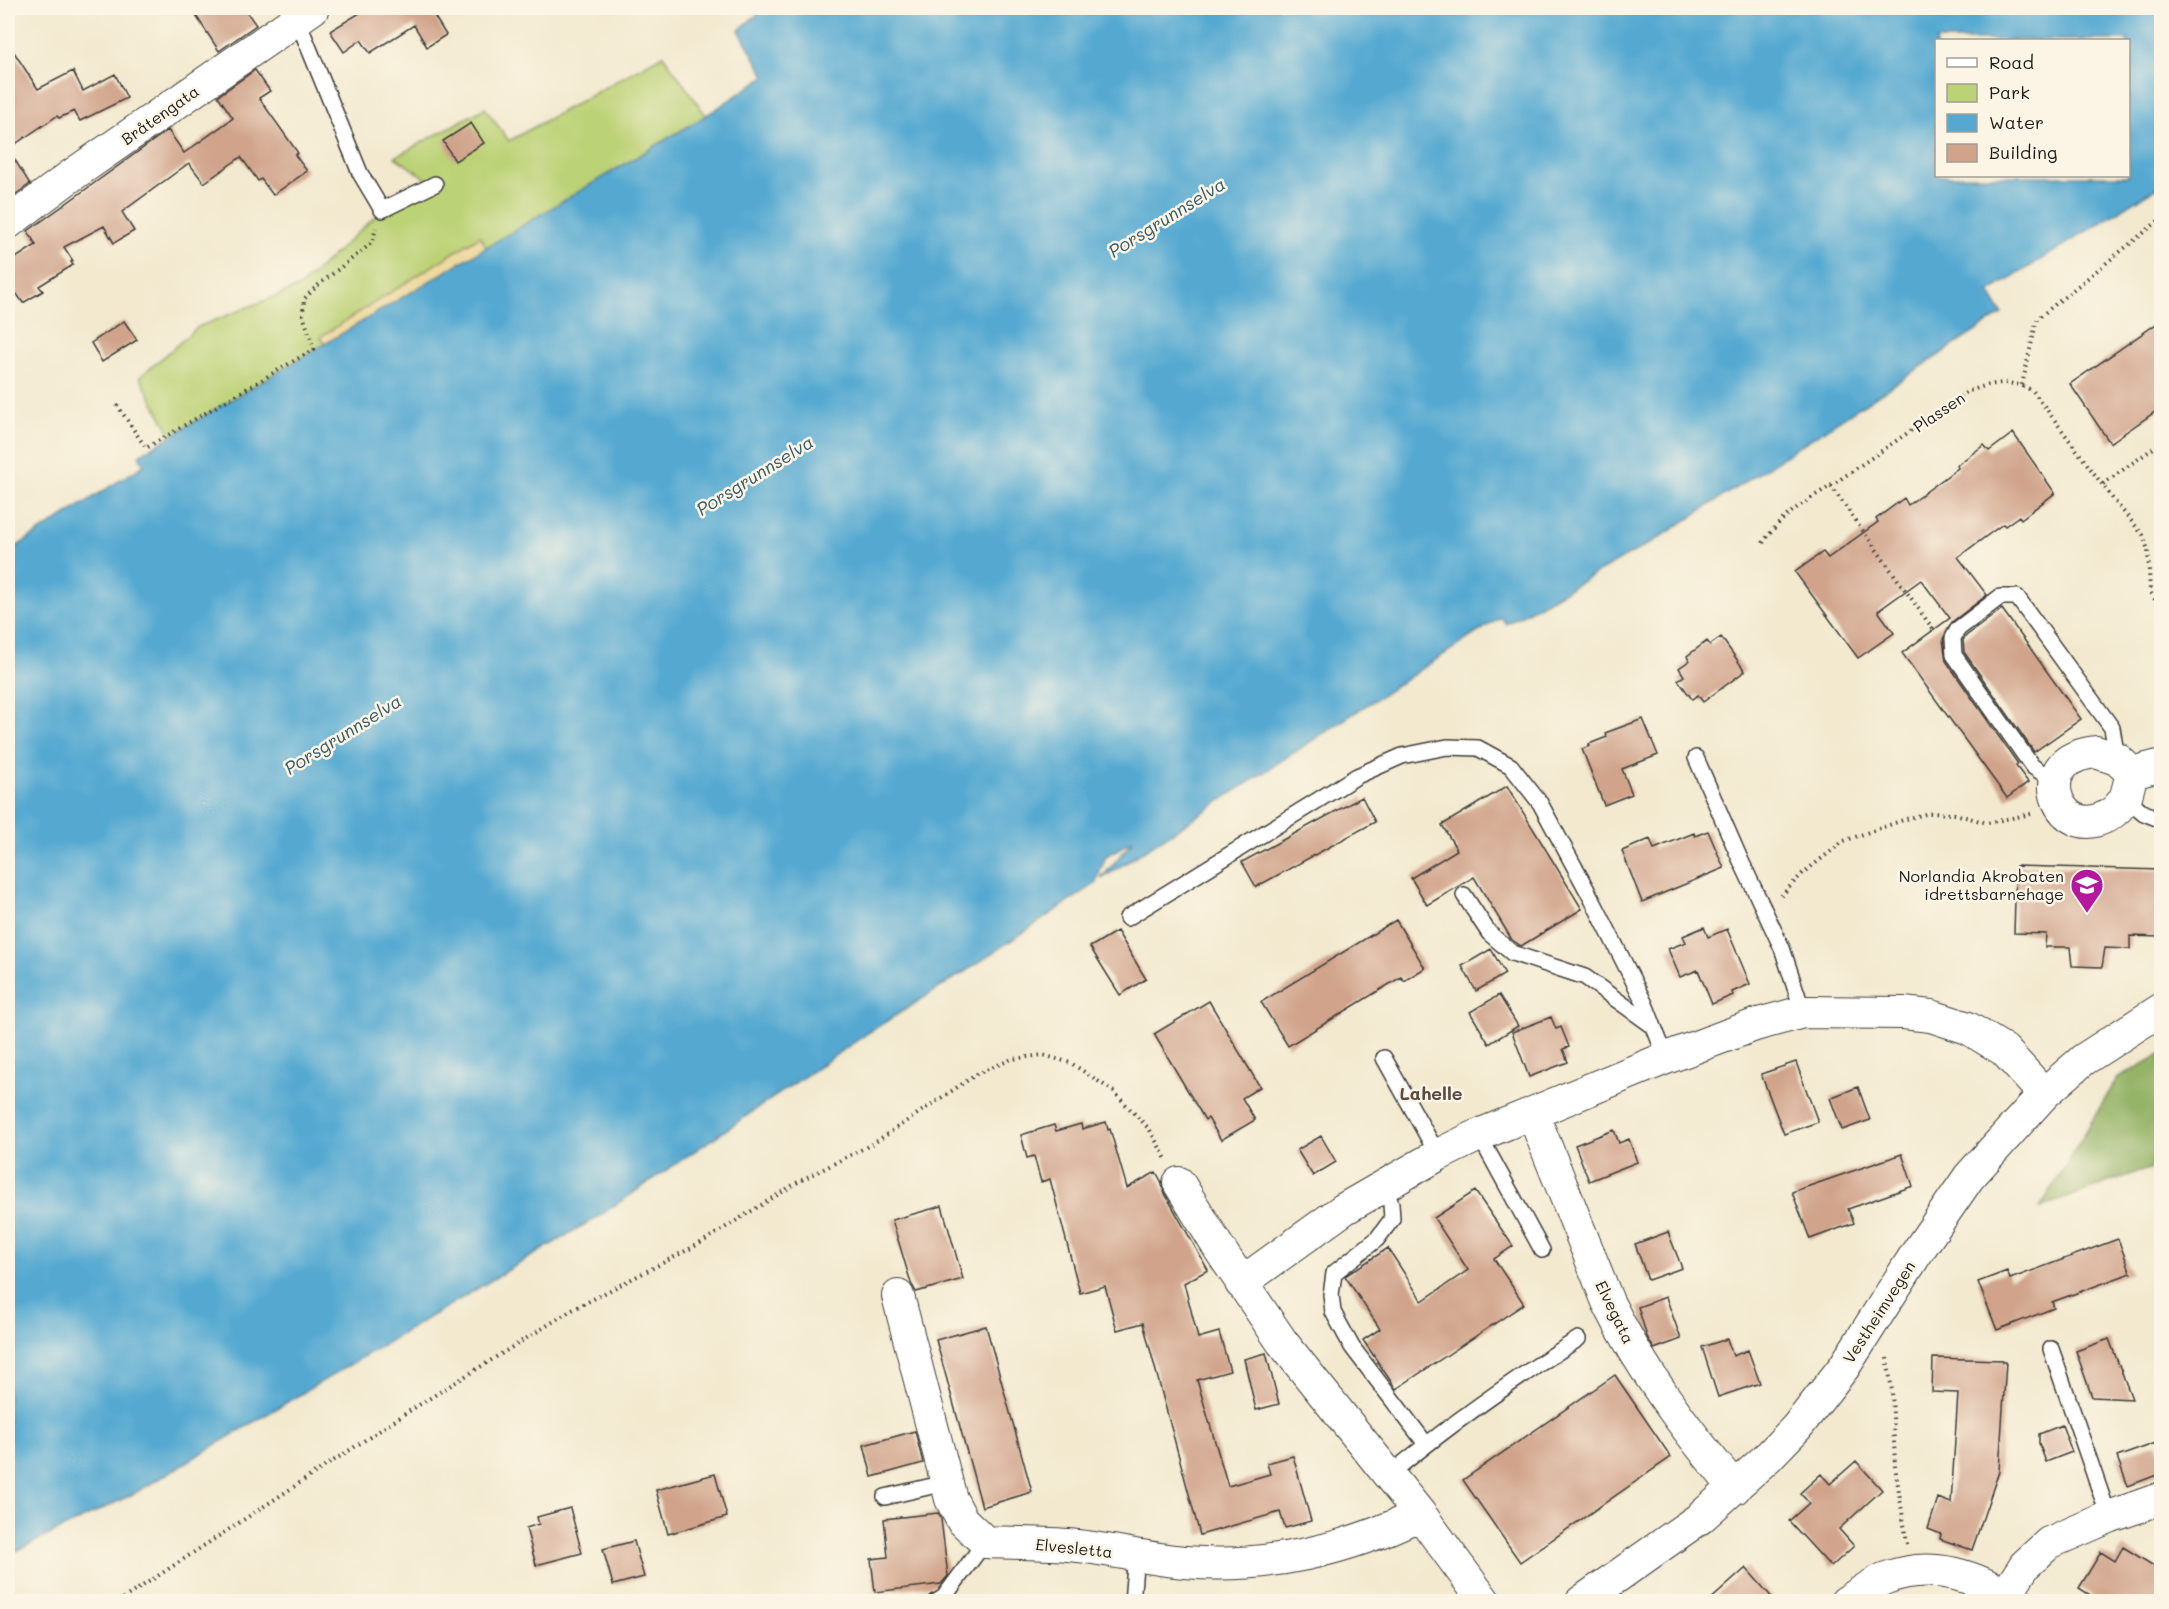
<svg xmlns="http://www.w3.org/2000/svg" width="2169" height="1609" font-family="Mali,sans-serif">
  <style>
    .green { fill: #bcd276; stroke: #6c7749; stroke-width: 1.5 }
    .forest { fill: #95b467; stroke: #586842; stroke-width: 1.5 }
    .sand { fill: #eeda9e; stroke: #857b5d; stroke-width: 1.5 }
    .water { fill: #55a9d1; stroke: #386276; stroke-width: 1.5; fill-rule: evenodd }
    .building { fill: #d0a38a }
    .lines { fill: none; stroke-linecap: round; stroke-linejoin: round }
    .service-casing { stroke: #3c3b37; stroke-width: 18 }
    .minor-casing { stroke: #3c3b37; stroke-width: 34 }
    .path { stroke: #3c3b37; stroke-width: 4; stroke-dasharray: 1.5 4.5; stroke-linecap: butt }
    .service { stroke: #fff; stroke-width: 15 }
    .minor { stroke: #fff; stroke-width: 32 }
    .labels { text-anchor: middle; stroke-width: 5; stroke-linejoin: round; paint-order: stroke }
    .street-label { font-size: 16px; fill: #1c1c1c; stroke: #fcf5e5 }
    .poi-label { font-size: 16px; fill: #1c1c1c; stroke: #fcf5e5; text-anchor: end }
    .water-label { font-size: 18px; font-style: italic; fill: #365b6d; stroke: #fcf5e5 }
    .neighbourhood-label { font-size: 18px; font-weight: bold; fill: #5b4b42; stroke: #fcf5e5 }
  </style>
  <rect width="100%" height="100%" fill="#fcf5e5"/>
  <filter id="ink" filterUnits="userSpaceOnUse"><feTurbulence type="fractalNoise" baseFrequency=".0167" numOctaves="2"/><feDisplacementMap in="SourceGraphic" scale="12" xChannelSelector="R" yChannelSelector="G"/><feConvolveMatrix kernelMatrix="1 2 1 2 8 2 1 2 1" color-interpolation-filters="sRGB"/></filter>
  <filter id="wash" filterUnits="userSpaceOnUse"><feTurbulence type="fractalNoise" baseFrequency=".008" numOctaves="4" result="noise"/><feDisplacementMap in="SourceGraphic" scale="24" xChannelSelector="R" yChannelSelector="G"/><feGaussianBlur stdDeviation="1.35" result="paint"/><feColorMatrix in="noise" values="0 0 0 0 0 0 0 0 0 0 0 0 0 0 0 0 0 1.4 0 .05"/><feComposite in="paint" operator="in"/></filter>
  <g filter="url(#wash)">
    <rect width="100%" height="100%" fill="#f2e9cf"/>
    <path class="green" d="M 663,55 L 710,121 L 179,450 L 140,377 L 198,327 L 299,287 L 382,210 L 434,184 L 395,157 L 485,108 L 509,141 Z"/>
    <path class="forest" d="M 2161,1054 L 2161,1165 L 2114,1180 L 2040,1208 L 2117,1079 Z"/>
    <path class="sand" d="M 480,236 L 508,282 L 354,387 L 320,337 Z"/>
    <path class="water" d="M 765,8 L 2161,8 L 2161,185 L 1989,292 L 2002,314 L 1659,538 L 1506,624 L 1501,617 L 1101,879 L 1133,840 L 1106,856 L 1095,884 L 966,971 L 874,1029 L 599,1216 L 135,1493 L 8,1555 L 8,552 L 144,465 L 139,455 L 710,113 L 765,76 L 739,30 ZM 1936,40 L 2128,40 L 2128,176 L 1936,176 Z"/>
    <g id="blocks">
      <path class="building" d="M 191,8 L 244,8 L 256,25 L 219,51 Z
        M 368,8 L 442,8 L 433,14 L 446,35 L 427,47 L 414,25 L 370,53 L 361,40 L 344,52 L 330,31 Z
        M 8,43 L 38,89 L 73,71 L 83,91 L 115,74 L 127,98 L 80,121 L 74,111 L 59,118 L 57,116 L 8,149 L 30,184 L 8,200 Z
        M 255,70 L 270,91 L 259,98 L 298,153 L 295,155 L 307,171 L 273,195 L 261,179 L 258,181 L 241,157 L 204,183 L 189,163 L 122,212 L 134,231 L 114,243 L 104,226 L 64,247 L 73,261 L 71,262 L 73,265 L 39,286 L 43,291 L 23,303 L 17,294 L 8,300 L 8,263 L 36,245 L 28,231 L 168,130 L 184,153 L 233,118 L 218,96 Z
        M 471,123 L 484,143 L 455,161 L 443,141 Z
        M 2162,320 L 2162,407 L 2110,443 L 2070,384 Z
        M 124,321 L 137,340 L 102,362 L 91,343 Z
        M 2013,433 L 2055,493 L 2021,519 L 2019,516 L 2005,526 L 2003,524 L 1958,557 L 1987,595 L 1952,622 L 1943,639 L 1946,661 L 2018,764 L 2016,766 L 2028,782 L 2007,798 L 1902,653 L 1950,618 L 1921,580 L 1878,611 L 1894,633 L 1858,658 L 1795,572 L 1823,552 L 1828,558 L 1878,522 L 1876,519 L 1904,498 L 1908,505 L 1958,468 L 1957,465 L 1984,445 L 1989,451 Z
        M 2002,609 L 2081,719 L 2034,752 L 1964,652 L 1963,640 L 1966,636 Z
        M 1721,637 L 1745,671 L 1703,702 L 1698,695 L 1692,699 L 1678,680 L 1684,676 L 1679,668 L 1689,661 L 1687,656 L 1707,641 L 1710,645 Z
        M 1643,719 L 1658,755 L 1622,769 L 1632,794 L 1604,805 L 1582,749 L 1590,746 L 1589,744 L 1607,737 L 1605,733 Z
        M 1507,786 L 1582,909 L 1521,946 L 1512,940 L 1474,877 L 1427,905 L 1411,878 L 1457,850 L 1442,825 Z
        M 1362,797 L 1375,822 L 1256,887 L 1242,862 Z
        M 1708,831 L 1724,868 L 1642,902 L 1622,851 L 1650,839 L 1654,849 L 1694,833 L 1695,836 Z
        M 2016,866 L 2162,870 L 2161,937 L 2130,936 L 2130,949 L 2105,948 L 2102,967 L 2072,966 L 2070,947 L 2045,947 L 2046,934 L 2014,933 Z
        M 1396,920 L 1425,968 L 1404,981 L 1401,977 L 1288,1046 L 1261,1002 Z
        M 1704,927 L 1708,937 L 1727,929 L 1750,984 L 1732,992 L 1733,995 L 1712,1004 L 1698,970 L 1680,977 L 1668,949 L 1686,942 L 1683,936 Z
        M 1117,931 L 1146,979 L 1120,995 L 1090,947 Z
        M 1491,949 L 1505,974 L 1476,991 L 1462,966 Z
        M 1499,995 L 1518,1026 L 1489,1044 L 1470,1012 Z
        M 1209,1001 L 1260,1087 L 1242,1098 L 1255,1120 L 1221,1140 L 1208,1118 L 1205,1120 L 1154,1034 Z
        M 1551,1017 L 1556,1029 L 1561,1027 L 1569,1047 L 1563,1049 L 1568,1062 L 1529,1077 L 1512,1032 Z
        M 1796,1062 L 1818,1122 L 1784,1134 L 1761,1074 Z
        M 1858,1087 L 1870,1120 L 1842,1130 L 1830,1098 Z
        M 1106,1122 L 1108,1130 L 1110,1129 L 1127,1188 L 1156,1172 L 1161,1181 L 1164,1192 L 1208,1270 L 1184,1283 L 1198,1338 L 1219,1332 L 1230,1371 L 1197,1380 L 1228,1486 L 1270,1474 L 1267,1463 L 1293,1456 L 1311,1521 L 1285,1528 L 1280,1512 L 1200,1535 L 1143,1323 L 1117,1330 L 1105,1286 L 1080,1293 L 1050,1179 L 1041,1182 L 1034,1156 L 1027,1158 L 1021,1135 L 1054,1125 L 1056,1131 L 1081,1124 L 1082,1129 Z
        M 1614,1130 L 1619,1143 L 1629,1139 L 1637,1162 L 1589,1181 L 1575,1145 Z
        M 1321,1136 L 1336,1162 L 1313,1176 L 1297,1150 Z
        M 1902,1154 L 1913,1186 L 1848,1209 L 1854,1223 L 1810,1239 L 1792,1192 Z
        M 1475,1191 L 1513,1246 L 1494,1259 L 1524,1304 L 1396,1389 L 1363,1340 L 1380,1329 L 1345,1276 L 1388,1248 L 1422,1301 L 1468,1270 L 1434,1218 Z
        M 942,1206 L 963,1279 L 916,1292 L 911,1283 L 892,1220 Z
        M 1668,1232 L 1682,1268 L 1648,1280 L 1635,1244 Z
        M 2118,1239 L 2131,1273 L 2052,1302 L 2054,1308 L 1997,1330 L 1978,1282 L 2007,1271 L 2010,1279 Z
        M 1666,1297 L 1681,1339 L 1654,1349 L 1647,1337 L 1638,1307 Z
        M 986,1326 L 1032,1492 L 982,1507 L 936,1340 Z
        M 1727,1339 L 1733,1356 L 1748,1350 L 1760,1383 L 1718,1397 L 1702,1347 Z
        M 2109,1339 L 2132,1399 L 2092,1397 L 2076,1351 Z
        M 1266,1353 L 1279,1404 L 1256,1410 L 1244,1359 Z
        M 1933,1358 L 2003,1360 L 2003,1362 L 2006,1362 L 1999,1471 L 1972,1550 L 1940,1539 L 1941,1534 L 1928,1529 L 1938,1498 L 1951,1503 L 1958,1393 L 1932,1392 Z
        M 1615,1375 L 1671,1457 L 1520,1562 L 1463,1480 Z
        M 2062,1425 L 2072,1452 L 2046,1462 L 2039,1443 L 2039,1434 Z
        M 915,1431 L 923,1463 L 872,1477 L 864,1445 Z
        M 2156,1443 L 2162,1458 L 2162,1473 L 2128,1486 L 2117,1457 Z
        M 1856,1461 L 1882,1490 L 1839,1529 L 1854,1546 L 1831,1567 L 1789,1521 L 1809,1503 L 1800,1493 L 1821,1474 L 1830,1484 Z
        M 715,1474 L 727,1517 L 668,1534 L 656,1490 Z
        M 570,1508 L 582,1553 L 536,1565 L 526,1528 L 539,1524 L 537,1517 Z
        M 938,1513 L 941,1519 L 948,1576 L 941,1584 L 875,1592 L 871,1559 L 888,1557 L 884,1519 Z
        M 634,1541 L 644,1577 L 613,1585 L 603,1549 Z
        M 2123,1547 L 2162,1571 L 2162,1602 L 2101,1602 L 2079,1588 L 2101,1552 L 2115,1561 Z
        M 1746,1568 L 1776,1602 L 1708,1602 Z"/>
    </g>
  </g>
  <g filter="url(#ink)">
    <use href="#blocks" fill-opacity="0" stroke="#3c3b37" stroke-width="1.5"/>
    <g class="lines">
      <g class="service-casing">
        <path id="service" d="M 297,19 L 360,173 L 382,210 L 435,184
          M 1696,758 L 1740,859 L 1782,948 L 1803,1012
          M 2054,781 L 2032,766 L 1954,655 L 1953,638 L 1958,629 L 2000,597 L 2017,597 L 2112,728 L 2117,759
          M 2125,797 L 2144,813 L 2162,820
          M 1464,895 L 1489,933 L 1512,953 L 1585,977 L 1653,1026
          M 1127,918 L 1357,776 L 1402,756 L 1447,747 L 1478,748 L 1511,766 L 1540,803 L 1594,903 L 1645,1004 L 1666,1058
          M 1384,1058 L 1438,1155
          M 1479,1135 L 1542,1250
          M 1384,1186 L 1391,1204 L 1392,1219 L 1377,1239 L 1334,1273 L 1331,1295 L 1333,1312 L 1352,1347 L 1426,1444
          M 2051,1349 L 2109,1517
          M 1389,1475 C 1449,1425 1512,1381 1578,1339
          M 885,1497 L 945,1483
          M 936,1602 L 944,1597 L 985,1542
          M 1132,1602 L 1136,1554"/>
      </g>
      <g class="minor-casing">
        <path id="minor" d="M 8,223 L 68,178 L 313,8
          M 2096,752 L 2117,759 L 2132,773 C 2130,781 2128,789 2126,796 C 2121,806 2113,814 2103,818 C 2061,838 2033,772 2078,756 C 2083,754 2090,753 2096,752 Z
          M 2132,773 L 2162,765
          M 1533,1114 L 1608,1302 C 1642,1371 1686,1430 1735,1488
          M 1179,1183 L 1220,1250 L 1282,1342 L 1420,1514 L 1485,1602
          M 1241,1283 L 1344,1209 L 1438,1155 L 1479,1135 L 1666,1058 L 1755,1025 L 1803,1012 L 1903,1013 L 1931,1016 L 1968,1028 L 2004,1050 L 2044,1094
          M 898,1296 L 951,1499 L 962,1520 L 985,1542 C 1013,1543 1040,1543 1068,1545 C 1107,1548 1146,1559 1185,1562 C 1266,1569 1348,1550 1420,1514
          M 2006,1594 L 2025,1565 L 2049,1543 L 2109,1517 L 2162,1498
          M 1581,1602 L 1700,1518 L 1769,1456 L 1797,1427 L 1844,1367 L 1916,1254 L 1969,1177 L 2044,1094 L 2083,1060 L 2162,1009
          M 1846,1602 C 1859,1594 1873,1583 1886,1578 C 1934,1560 1977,1577 2018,1602"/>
      </g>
      <path class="path" d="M 2022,385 L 2037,319 L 2162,218
        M 117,405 L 146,448 L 314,349 L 303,315 L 304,299 L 317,286 L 372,243 L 376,228
        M 2103,484 L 2162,442
        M 1831,486 L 1933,629
        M 1763,543 C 1784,510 1814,498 1845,476 C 1886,448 1926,420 1967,392 C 1991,383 2010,378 2033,391 L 2113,499 L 2143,535 L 2148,550 L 2150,592 L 2162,610
        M 1781,896 L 1803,873 L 1844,841 L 1906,819 L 1929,813 L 1955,814 L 1987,823 L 2031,814
        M 1887,1358 L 1892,1391 L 1895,1466 L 1907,1544
        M 118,1602 L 414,1408 L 572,1310 L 699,1244 L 798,1182 L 874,1143 L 977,1074 L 1012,1059 L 1043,1055 L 1071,1063 L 1113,1091 L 1150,1130 L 1166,1159"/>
      <use href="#service" class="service"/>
      <use href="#minor" class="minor"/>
    </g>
  </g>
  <defs>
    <g id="school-pin" transform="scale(1.725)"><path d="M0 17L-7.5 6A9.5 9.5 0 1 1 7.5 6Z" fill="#b5179e" stroke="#fcf5e5"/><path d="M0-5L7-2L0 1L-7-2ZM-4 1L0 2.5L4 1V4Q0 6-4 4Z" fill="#fff"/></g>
  </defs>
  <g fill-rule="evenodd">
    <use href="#school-pin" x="2087" y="885"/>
  </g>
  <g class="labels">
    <g class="street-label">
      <text transform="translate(160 115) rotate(-35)" y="6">Bråtengata</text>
      <text transform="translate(1939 412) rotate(-34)" y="6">Plassen</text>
      <text transform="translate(1615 1312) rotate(64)" y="6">Elvegata</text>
      <text transform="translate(1879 1312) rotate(-57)" y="6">Vestheimvegen</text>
      <text transform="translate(1074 1548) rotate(6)" y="6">Elvesletta</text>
    </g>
    <g class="poi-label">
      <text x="2064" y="882">Norlandia Akrobaten<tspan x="2064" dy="18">idrettsbarnehage</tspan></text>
    </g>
    <g class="water-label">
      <text transform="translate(1167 218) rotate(-32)" y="6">Porsgrunnselva</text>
      <text transform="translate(755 476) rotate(-32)" y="6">Porsgrunnselva</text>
      <text transform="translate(343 735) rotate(-32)" y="6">Porsgrunnselva</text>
    </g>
    <g class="neighbourhood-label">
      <text x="1431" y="1100">Lahelle</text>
    </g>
  </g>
  <rect width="2169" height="1609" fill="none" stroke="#fcf5e5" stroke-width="30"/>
  <rect x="1935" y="39" width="195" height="138" fill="#fcf5e5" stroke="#a29e95" stroke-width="1.5"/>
  <rect x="1947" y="58" width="30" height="9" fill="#ffffff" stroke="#a29e95" stroke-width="1.5"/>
  <text x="1989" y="69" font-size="18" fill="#1c1c1c">Road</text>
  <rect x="1947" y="84" width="30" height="18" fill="#bcd276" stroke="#a29e95" stroke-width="1.5"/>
  <text x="1989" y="99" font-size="18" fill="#1c1c1c">Park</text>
  <rect x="1947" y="114" width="30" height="18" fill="#55a9d1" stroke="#a29e95" stroke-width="1.5"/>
  <text x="1989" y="129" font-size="18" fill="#1c1c1c">Water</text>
  <rect x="1947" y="144" width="30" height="18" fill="#d0a38a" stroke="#a29e95" stroke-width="1.5"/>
  <text x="1989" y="159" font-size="18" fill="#1c1c1c">Building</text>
</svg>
